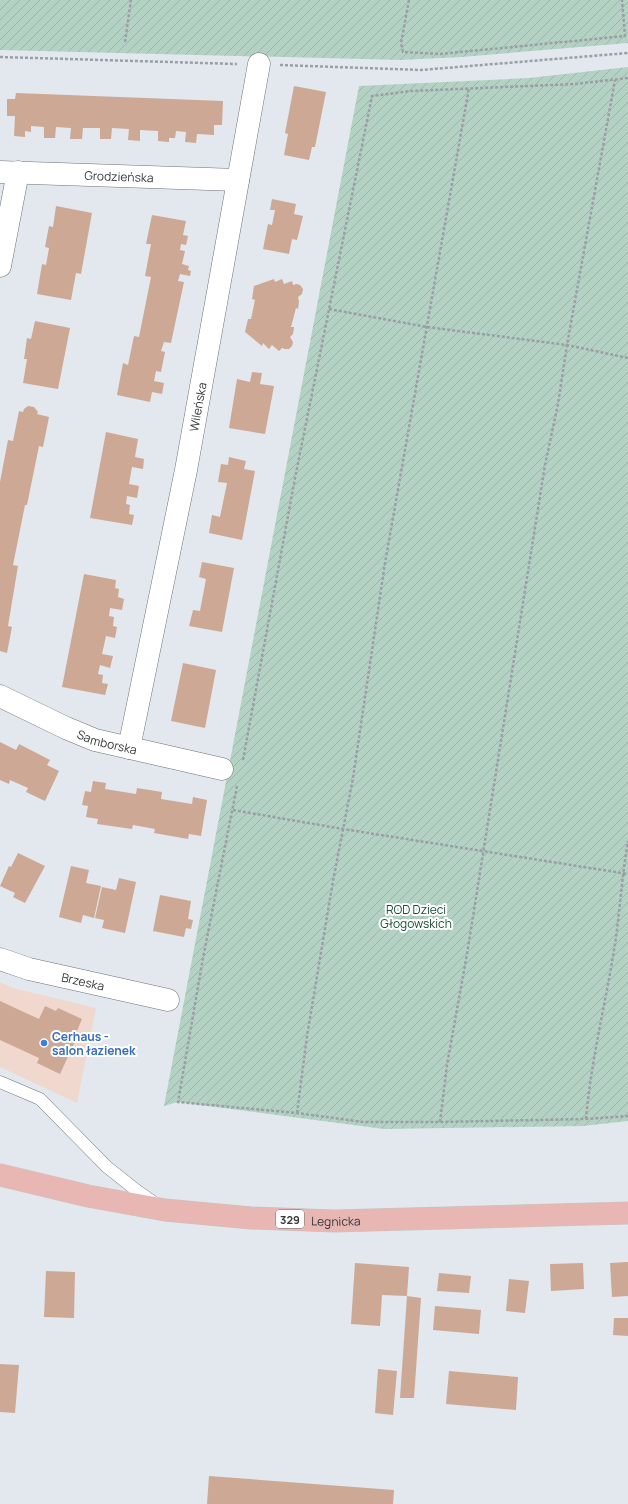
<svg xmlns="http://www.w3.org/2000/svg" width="628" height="1504" font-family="Manrope,sans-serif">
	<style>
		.commercial { fill: #f0d8ce }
		.garden { fill: url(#garden-furrows) }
		.building { fill: #cda894 }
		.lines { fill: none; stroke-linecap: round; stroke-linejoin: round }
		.lane-casing { stroke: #6d7277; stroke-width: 13 }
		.street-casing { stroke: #6d7277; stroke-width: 23 }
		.primary-casing { stroke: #c6c7c7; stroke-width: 23 }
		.path { stroke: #9b9fa4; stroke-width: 2.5; stroke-dasharray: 3 2; stroke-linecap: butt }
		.lane { stroke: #fff; stroke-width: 12 }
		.street { stroke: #fff; stroke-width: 22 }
		.primary { stroke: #e8b6b3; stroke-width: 22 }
		.shop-dot { fill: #3f7fe0; stroke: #fff; stroke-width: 1.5 }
		.labels { text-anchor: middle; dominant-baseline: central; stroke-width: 4; stroke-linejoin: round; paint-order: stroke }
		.shield { fill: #fff; stroke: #717274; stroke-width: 1 }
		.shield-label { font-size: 11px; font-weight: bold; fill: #343638 }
		.street-label { font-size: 12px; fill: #343638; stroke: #fff }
		.park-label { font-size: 12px; fill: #184c39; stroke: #fff }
		.shop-label { font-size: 12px; font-weight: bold; fill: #366cbe; stroke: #fff; text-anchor: start }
	</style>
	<defs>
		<pattern id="garden-furrows" width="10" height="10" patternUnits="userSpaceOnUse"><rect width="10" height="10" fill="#b4d2c4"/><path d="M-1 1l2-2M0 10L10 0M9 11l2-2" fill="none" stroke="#9bb5a9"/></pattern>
	</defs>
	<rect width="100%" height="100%" fill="#e2e8ee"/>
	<path class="commercial" d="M0,982l13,6 83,20 -19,95 -77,-36z"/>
	<path class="garden" d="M0,0h628v43l-166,14 -62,3 -400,-10z
		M628,67v1054l-45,5 -199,3 -206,-27 -14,4 195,-1020 170,-8z"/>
	<path class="building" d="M294,86l32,6 -11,55h-3l-3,13 -25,-5 4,-21 -3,-1z
		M16,93l207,8 -1,24h-8v10l-17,-1 -1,9 -11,-1 1,-10 -10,-1 -1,7h-6v4l-11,-1v-10l-18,-1v11l-12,-1 1,-11 -17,-1 -1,11h-11v-11h-17l-1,11h-12l1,-11 -15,-1 -1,11h-11v-11l-13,-1v6l-6,-1v6l-11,-1 1,-20h-8v-17h8z
		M272,199l24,5 -2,10 9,2 -6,24 -5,-1 -3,15 -26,-5 5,-25 4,1 3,-15h-5z
		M56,206l36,7 -11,61 -5,-1 -5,27 -34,-6 5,-30 4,1 3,-17 -4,-1 4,-21 4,1z
		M152,215l34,6 -3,14 5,1 -2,9 -5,-1 -1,6 5,1 -3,13 7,2 -1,4 3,1 -1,5 -10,-2 -2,7 6,1 -13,61 -7,-1 -3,9 4,1 -4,20 -5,-1 -2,10 10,2 -2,11 -10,-2 -2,10 -33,-7 6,-32 5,2 6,-29 5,1 12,-60 -6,-1 6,-32h-5z
		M274,279l1,3 7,-3 2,5 8,-3 1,4 4,-1 3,1 3,4 -1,5 -4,3 1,4 -1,8 -2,-1 -5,19h3l-1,7 -3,3 3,5 -1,4 -3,3h-4l-3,-1 -3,3 -7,-6 -3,4 -6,-6 -1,3 -17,-14 3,-13h3l4,-19 -3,-1 2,-13z
		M35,321l35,7 -12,61 -35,-6 4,-24h-3l3,-21 4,1z
		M252,372l10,1 -2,11 14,2 -9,48 -36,-6 8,-49 13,3z
		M28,406l6,1 4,5 -1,2 12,3 -6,30 -4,-1 -12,59h-2l-12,60 5,1 -10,60 4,1 -5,26 -7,-2v-169l8,-42 5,1 6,-30 4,1 1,-3z
		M106,432l32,7 -3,18 9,2 -1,10 -11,-2 -3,17 10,2 -2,12 -10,-2 -1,8 4,1 -1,9 5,1 -2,10 -42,-7z
		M229,457l17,4 -2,8 11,2 -13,69 -33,-7 3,-18 8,2 7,-34 -9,-1 3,-18 7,1z
		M202,562l32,6 -12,64 -33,-6 4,-16 7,1 6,-32 -7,-2z
		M84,574l32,6 -1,8 4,1 -1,8 6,2 -2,11 -12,-2 -1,8 5,1 -1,9 4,1 -2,11 -9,-2 -4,18 11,2 -3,12 -10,-3 -2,9 5,1 -1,8 6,1 -3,11 -43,-8z
		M183,663l33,7 -11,58 -34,-7z
		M0,742l16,8 3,-6 31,16 -3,5 12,6 -14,30 -19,-9 2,-4 -18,-8 -1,4 -9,-4z
		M93,781l13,2 -1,6 31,5 1,-6 25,4 -1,7 31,5 1,-7 14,3 -6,36 -12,-2 -1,5 -34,-6 1,-4 -22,-4 -1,4 -35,-5 1,-5 -12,-2 2,-11 -6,-1 3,-14 6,1z
		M18,853l27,13 -20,37 -12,-6 2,-4 -15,-7 9,-20 2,1z
		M71,866l18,4 -3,13 15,3 -7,32 -11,-3 -2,8 -22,-6z
		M119,878l17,4 -11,51 -23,-5 2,-8 -9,-2 7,-31 14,3z
		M160,895l31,6 -3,18 5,1 -2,9 -5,-1 -2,9 -31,-6z
		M0,1001l39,18 6,-13 11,5 2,-3 24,11 -7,17 2,1 -17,37 -23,-11 2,-5 -39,-18z
		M628,1262v34l-16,1 -2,-34z
		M355,1263l54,4 -2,29 -25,-1 -2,31 -29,-2z
		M583,1263l1,26 -33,2 -1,-27z
		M46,1271l29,1 -1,46 -30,-1z
		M439,1273l32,3 -2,17 -32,-2z
		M509,1279l20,2 -4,32 -19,-2z
		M407,1296l14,2 -7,100h-14z
		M435,1306l46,4 -2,24 -46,-4z
		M614,1318h14v18l-15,-1z
		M0,1364l19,1 -4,48 -15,-1z
		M378,1369l19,2 -4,44 -18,-2z
		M449,1371l69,6 -2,33 -70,-6z
		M209,1476l185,14 -1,14h-186z"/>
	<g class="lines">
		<g class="lane-casing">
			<path id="lane" d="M0,1082l40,17 67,68 29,23 20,14"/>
		</g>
		<g class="street-casing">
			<g id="street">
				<path id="s1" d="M0,172l238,8"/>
				<path d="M0,266l18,-94"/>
				<path id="s2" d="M0,696l66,32 29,12 127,29"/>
				<path id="s3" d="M129,748l57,-278 73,-406"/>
				<path id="s4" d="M0,959l29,10 139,31"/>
			</g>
		</g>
		<g class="primary-casing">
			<g id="primary">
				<path id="s5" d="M0,1175l88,21 77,14 86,8 83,3 294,-8"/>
			</g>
		</g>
		<path class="path" d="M409,0l-8,43 2,9 37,2 185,-18 -3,-36
			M125,42l6,-42
			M0,57l237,7
			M280,65l141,5 207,-17
			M329,309l98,18 140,18 61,13
			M243,760l52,-282 77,-382 39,-5 164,-7 53,-6
			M237,786l-34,172 -25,144 119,11 66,9h77l146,-3 42,-3
			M233,810l110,19 285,45
			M297,1113l10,-77 26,-155 20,-103 32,-215 84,-475
			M586,1119c5,-59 20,-117 29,-175 5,-34 7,-69 13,-103
			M440,1122l7,-57 20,-111 78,-489 13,-61 9,-59 48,-265"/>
		<use href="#lane" class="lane"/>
		<use href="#street" class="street"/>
		<use href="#primary" class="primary"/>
	</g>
	<circle class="shop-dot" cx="44" cy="1043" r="4"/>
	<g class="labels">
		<rect class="shield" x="276" y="1210" width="28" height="18" rx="3"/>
		<g class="shield-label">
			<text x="290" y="1219">329</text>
		</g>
		<g class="street-label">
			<text stroke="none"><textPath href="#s1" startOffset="119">Grodzieńska</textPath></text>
			<text stroke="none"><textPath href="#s3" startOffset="348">Wileńska</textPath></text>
			<text stroke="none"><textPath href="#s2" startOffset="117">Samborska</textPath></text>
			<text stroke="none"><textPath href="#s4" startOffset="86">Brzeska</textPath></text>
			<text stroke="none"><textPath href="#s5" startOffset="340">Legnicka</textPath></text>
		</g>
		<g class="park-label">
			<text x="416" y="909">ROD Dzieci<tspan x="416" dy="14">Głogowskich</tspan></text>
		</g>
		<g class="shop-label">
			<text x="52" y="1036">Cerhaus -<tspan x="52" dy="14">salon łazienek</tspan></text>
		</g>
	</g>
</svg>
